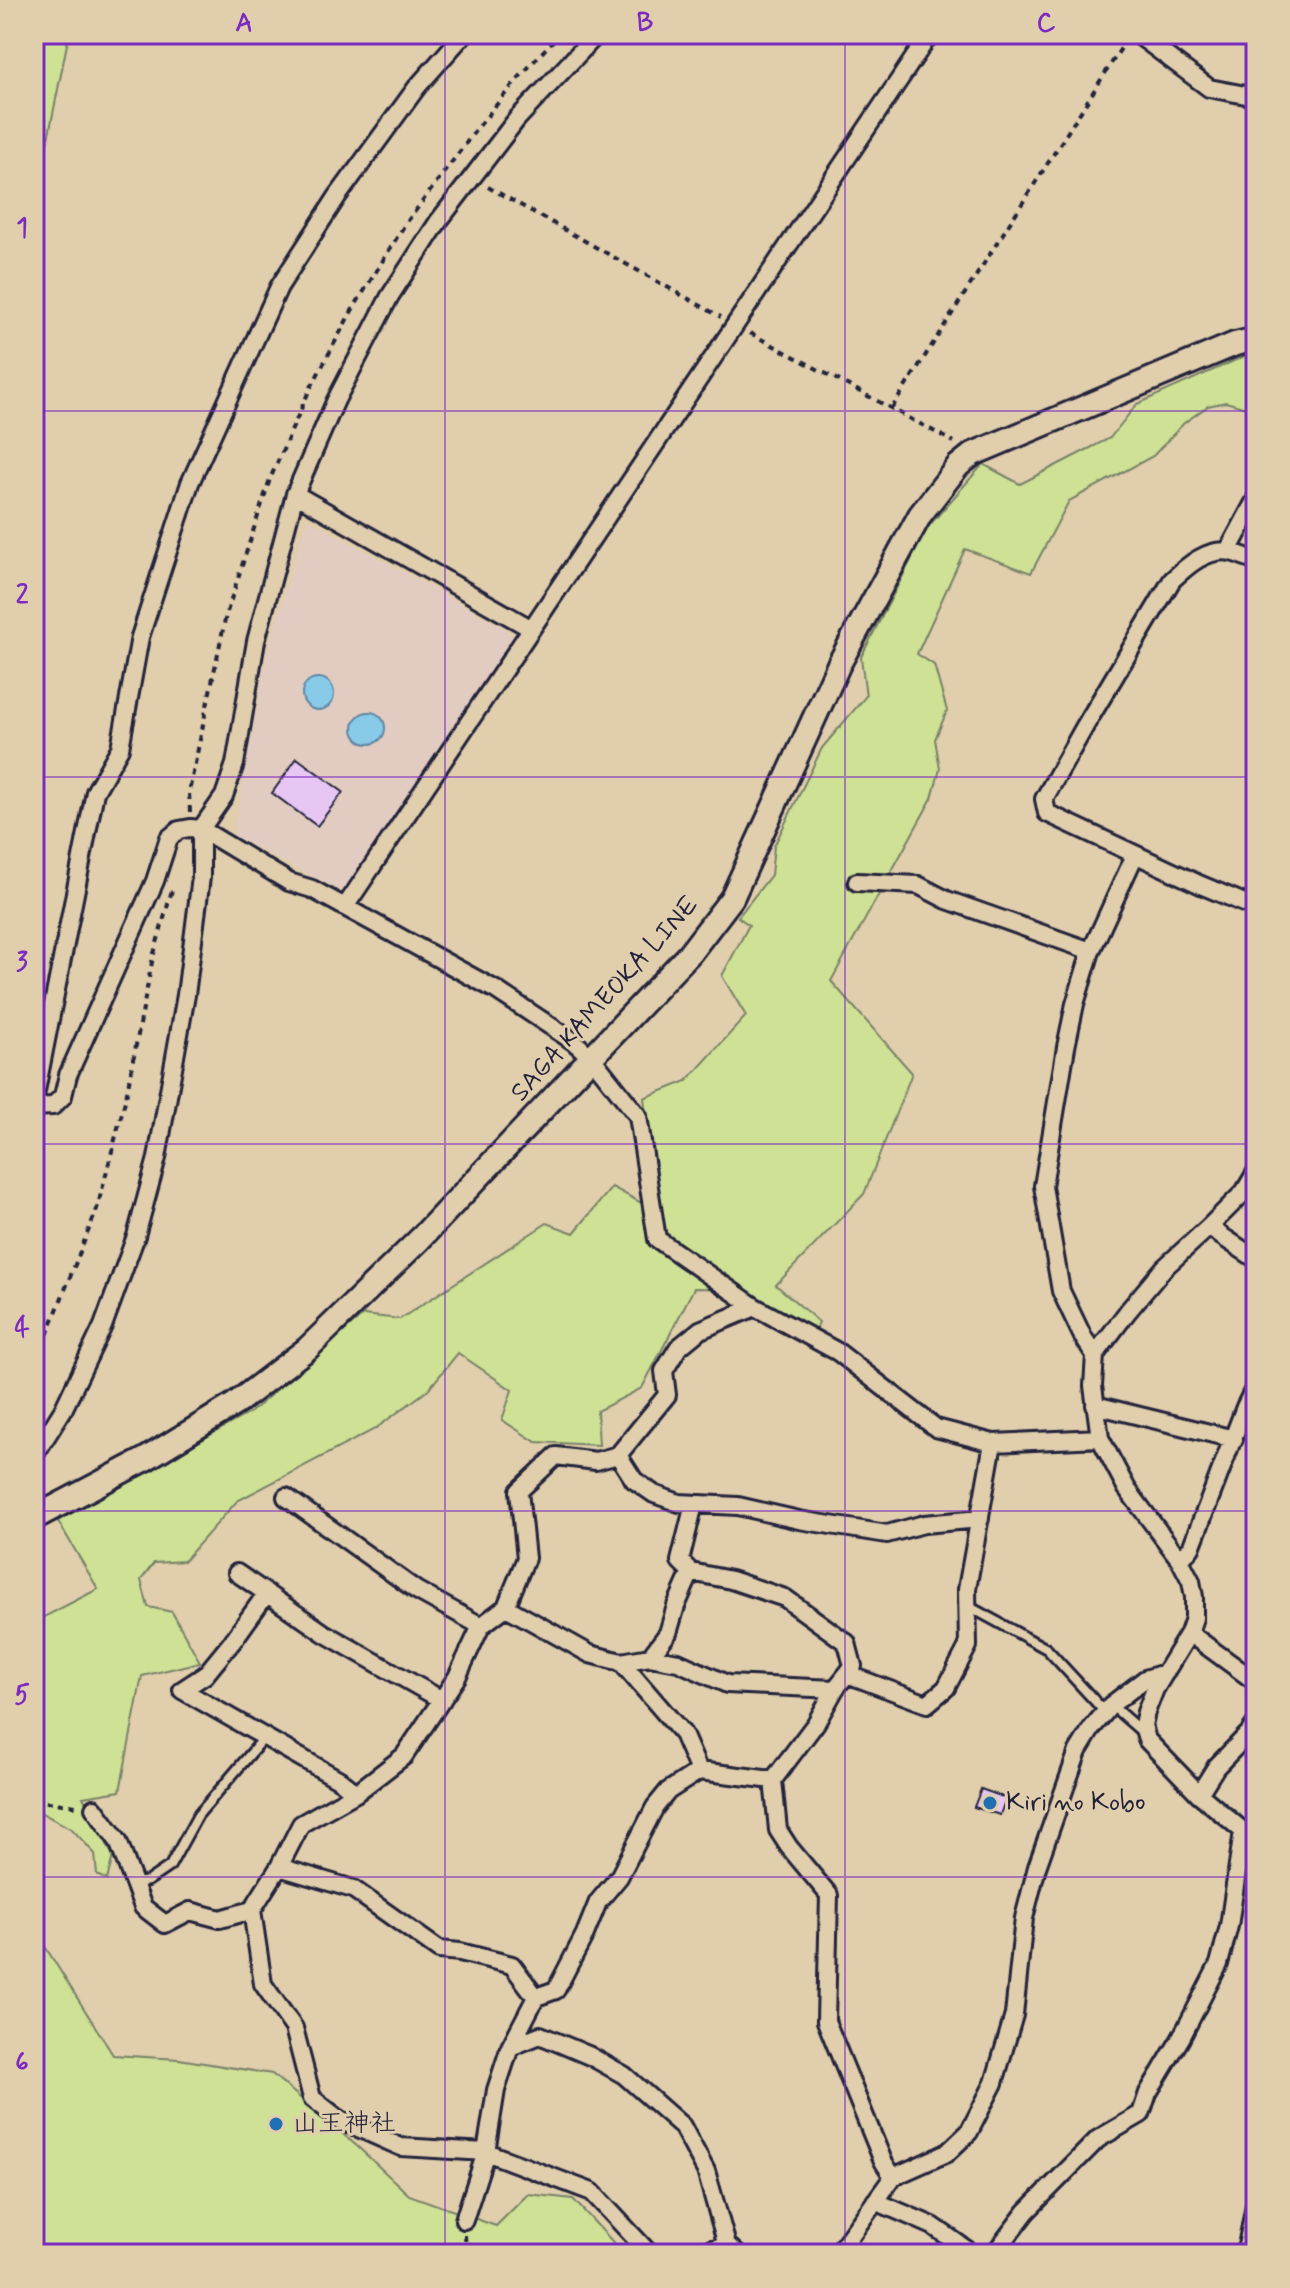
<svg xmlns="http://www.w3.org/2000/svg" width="1290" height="2288" font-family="Mynerve,'Klee One',sans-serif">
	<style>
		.built { fill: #e2ccc1 }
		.green { fill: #cee195; stroke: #788268; stroke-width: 2 }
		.water { fill: #88cbe9; stroke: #5f87a3; stroke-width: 2 }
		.building { fill: #e7c6f3; stroke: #22223b; stroke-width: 2 }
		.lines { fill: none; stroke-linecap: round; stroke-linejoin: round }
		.service-casing { stroke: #22223b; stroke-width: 14 }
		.minor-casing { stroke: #22223b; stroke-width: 22 }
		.secondary-casing { stroke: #22223b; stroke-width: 28 }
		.path { stroke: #22223b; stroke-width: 4; stroke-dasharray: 6 6; stroke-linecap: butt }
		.service { stroke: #e0ceac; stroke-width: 8 }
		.minor { stroke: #e0ceac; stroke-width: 16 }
		.secondary { stroke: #e0ceac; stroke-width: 22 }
		.grid { fill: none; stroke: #7b2cbf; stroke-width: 2; stroke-opacity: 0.55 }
		.poi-dot { fill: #1f6fb2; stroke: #e0ceac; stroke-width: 3 }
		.labels { text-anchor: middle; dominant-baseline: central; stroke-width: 6; stroke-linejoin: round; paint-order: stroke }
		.street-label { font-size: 26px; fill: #22223b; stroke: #e0ceac }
		.poi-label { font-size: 26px; fill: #22223b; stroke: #e0ceac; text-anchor: start }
		.neatline { fill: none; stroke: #7b2cbf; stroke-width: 3 }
		.grid-label { font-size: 26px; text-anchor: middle; font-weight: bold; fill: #7b2cbf }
	</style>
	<rect width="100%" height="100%" fill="#e0ceac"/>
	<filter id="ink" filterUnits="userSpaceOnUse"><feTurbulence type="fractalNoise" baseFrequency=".0125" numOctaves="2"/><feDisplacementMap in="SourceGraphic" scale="16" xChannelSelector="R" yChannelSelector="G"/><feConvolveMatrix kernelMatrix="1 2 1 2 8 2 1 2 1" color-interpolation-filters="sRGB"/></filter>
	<g filter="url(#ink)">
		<path class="built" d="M307,519l201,111 6,9 -169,254 -112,-57 35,-187z"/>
		<path class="green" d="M34,34h35l-27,135 -8,72z
			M1256,351v60l-30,-9 -18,4 -24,17 -31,33 -84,45 -38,72 -66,-24 -48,105 17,11 13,46 -12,28 5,30 -8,29 -101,183 81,92 -48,121 -88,91 43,37 -4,11 -71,-44 -50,-1 -52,100 -45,23 2,34 -63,-3 -34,-22 10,-30 -54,-37 -30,37 -53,39 -138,72 -53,60 -30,2 -13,17 7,27 24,5 28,50 -58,14 -22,115 -37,6 30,59 -6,24 -10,-5 -2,-21 -23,-25 -38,-20v-187l64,-33 -40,-68 193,-109 112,-97 37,4 147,-96 27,10 38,-46 46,25 -14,-114 43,-17 59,-65 -24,-40 27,-51 -11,-8 33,-42 3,-29 48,-98 44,-52 -5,-39 67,-130 55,-63 37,20 90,-46 27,-34z
			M34,1929l79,126 66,4 93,15 86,73 51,48 87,31 32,-32 45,5 51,55h-590z"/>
		<path class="water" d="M302 694a16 16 0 1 1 32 0a16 16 0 1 1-32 0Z
			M353 728a16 16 0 1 1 32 0a16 16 0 1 1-32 0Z"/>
		<path class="building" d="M297,758l46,34 -26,34 -45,-33z
			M981,1789l25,9 -6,17 -26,-8z"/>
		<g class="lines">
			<g class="service-casing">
				<path id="service" d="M968,1606l79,43 58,63
					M1111,1705l31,27
					M134,1884l14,-3 22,-15 28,-51 66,-77"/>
			</g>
			<g class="minor-casing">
				<path id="minor" d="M1137,34l72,54 47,9
					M295,494l235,134
					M1228,551l28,-52
					M1256,561c-8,-3 -17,-7 -25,-9 -23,-5 -44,14 -59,28l-87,146 -41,73 3,14 154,72 55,23
					M857,882l61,3 29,15 144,51
					M345,907l585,-873
					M34,1101l61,-309 25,-44 20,-111 50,-154 89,-196 58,-90 80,-110 47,-53
					M34,1107l19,-1 10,-10 5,-21 87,-194 14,-43 10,-8 11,-2 11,1 88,53 23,7 184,101 77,51 19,17 46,58 19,123 98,68
					M1256,1172l-12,20 -34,34 -46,42 -36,43 -33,44 -2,31 7,52 27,51 53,71 11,21 3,16v21l-5,15 -34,56 -9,23 -3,13 4,15 52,54 44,37 13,15
					M1210,1226l10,9 36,24
					M1095,1355l-12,-18 -22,-46 -18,-105 23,-139 9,-43 16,-53 44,-96
					M1095,1405l139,34
					M618,1455l16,25 20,14 25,9 59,3 61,14 88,14 37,-10 56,-5
					M34,1456l29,-46 40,-84 33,-90 21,-78 29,-163 15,-118v-48l23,-33 11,-32 21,-123 39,-147 41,-94 54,-104 48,-74 79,-103 80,-85
					M286,1497l130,93 65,36
					M694,1504l-14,57 11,11 40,8 54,18 62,45 6,23 -6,8
					M1180,1560l11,-12 54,-141 11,-22
					M237,1573l87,60 118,67
					M267,1593l-35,49 -27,33 -23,15 158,90 16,13
					M506,1607l84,47 31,8 29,-5 28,5 49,22 108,5
					M1189,1633l67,49
					M650,1657l18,-24 8,-27 15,-34
					M621,1662l62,72 16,37
					M1199,1794l17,-27 33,-34 7,-10
					M94,1808l24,33 25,66 22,17 25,-13 30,8 32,-9 27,-43 22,-43 55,-31 48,-37 53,-79 24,-51 25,-19 20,-49 -7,-67 37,-35 40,5 22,-6 49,-60 -3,-24 14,-23 22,-18 55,-23 83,45 98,76 57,15 107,-5
					M279,1867l74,22 86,61 21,2 52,13 24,32 -26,50
					M252,1910l11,74 31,44 18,70 28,22 61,27 85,5 106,40 58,62
					M536,1997l20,-7 29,-56 13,-32 21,-25 36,-70 13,-16 31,-20 74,9
					M893,2177l-10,-16 -57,-140 3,-126 -40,-48 -11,-17 -5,-50 43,-57 19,-34 12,-15 80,30 19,-16 22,-42 -1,-57 26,-146
					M875,2201l58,25 40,28
					M464,2220l22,-68 10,-62 14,-43 30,-12 50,21 34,19 58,51 24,45 21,74 10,9
					M692,2254l35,-9
					M837,2254l56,-77 54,-24 22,-21 25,-49 20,-68 10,-97 13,-51 41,-116 14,-23 19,-23 34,-26 20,-6
					M994,2254l32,-42 72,-73 43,-25 7,-21 33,-55 38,-74 10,-38 14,-95
					M1243,2254l4,-8 9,-46"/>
			</g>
			<g class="secondary-casing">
				<path id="secondary" d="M34,1518l110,-58 91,-56 72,-55 113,-110 270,-286 42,-55 107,-234 81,-149 38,-49 15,-12 262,-110 21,-5"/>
			</g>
			<path class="path" d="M488,187l233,130
				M750,333l204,109
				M892,408l231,-363
				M190,812l-1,-20 37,-177 44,-136 39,-88 41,-77 54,-88 71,-95 40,-49 44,-48
				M34,1368l63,-159 29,-112 27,-140 19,-67
				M34,1800l42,6
				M465,2235l1,19"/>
			<use href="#service" class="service"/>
			<use href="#minor" class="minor"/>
			<use href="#secondary" class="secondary"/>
		</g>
	</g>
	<path class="grid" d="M445,34v2220M845,34v2220M34,411h1222M34,777h1222M34,1144h1222M34,1511h1222M34,1877h1222"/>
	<g class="poi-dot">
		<circle cx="990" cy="1803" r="8"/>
		<circle cx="276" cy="2124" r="8"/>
	</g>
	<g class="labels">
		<g class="street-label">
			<text transform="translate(605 999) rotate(-48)">SAGA KAMEOKA LINE</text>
		</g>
		<g class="poi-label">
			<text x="1006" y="1803">Kiri no Kobo</text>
			<text x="292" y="2124">山王神社</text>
		</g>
	</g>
	<rect width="1290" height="2288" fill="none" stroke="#e0ceac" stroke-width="88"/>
	<rect x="44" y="44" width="1202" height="2200" class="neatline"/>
	<g class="grid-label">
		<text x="244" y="31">A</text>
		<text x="645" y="31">B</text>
		<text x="1046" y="31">C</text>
		<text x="22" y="236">1</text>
		<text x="22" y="603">2</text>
		<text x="22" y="970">3</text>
		<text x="22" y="1336">4</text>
		<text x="22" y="1703">5</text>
		<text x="22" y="2070">6</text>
	</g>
</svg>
